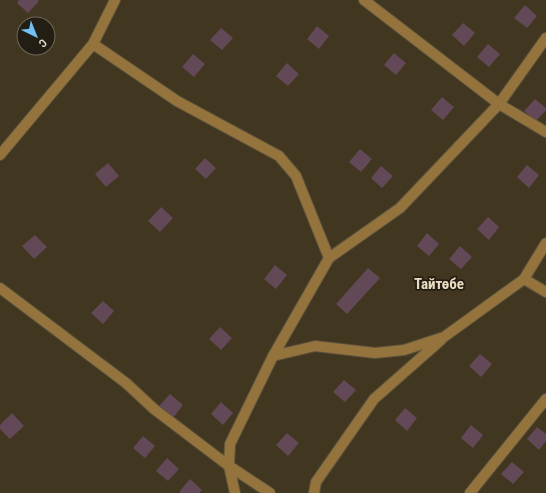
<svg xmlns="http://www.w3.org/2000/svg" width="546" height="493" font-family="'Roboto Condensed',sans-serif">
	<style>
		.building { fill: #634957 }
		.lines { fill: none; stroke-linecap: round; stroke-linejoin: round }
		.minor-casing { stroke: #5d533e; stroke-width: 12 }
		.minor { stroke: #95733c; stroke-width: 10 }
		.labels { text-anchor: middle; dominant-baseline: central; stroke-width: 3.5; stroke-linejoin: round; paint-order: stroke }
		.quarter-label { font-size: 15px; font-weight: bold; fill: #e9dcc0; stroke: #231e14 }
	</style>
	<rect width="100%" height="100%" fill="#41361f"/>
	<path class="building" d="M19,0h19l1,1 -11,12 -11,-10z
		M525,5l12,11 -10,12 -13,-10z
		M463,23l12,10 -11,13 -12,-11z
		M317,26l12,10 -10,13 -12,-10z
		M221,28l12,10 -11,12 -12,-10z
		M488,44l12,10 -11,13 -12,-10z
		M394,53l12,10 -10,12 -12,-10z
		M193,54l12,10 -11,13 -12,-10z
		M287,63l12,11 -11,12 -12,-10z
		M442,97l12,10 -11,13 -12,-10z
		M535,99l11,9v2l-10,11 -12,-10z
		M360,149l12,10 -11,13 -12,-10z
		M205,158l11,10 -10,11 -11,-10z
		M108,163l11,13 -13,11 -11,-13z
		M527,165l12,10 -10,13 -12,-11z
		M381,166l12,10 -11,12 -11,-10z
		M161,207l12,11 -13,14 -12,-11z
		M488,217l11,10 -10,13 -12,-11z
		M427,233l12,11 -10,12 -12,-10z
		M35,235l12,12 -13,12 -12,-13z
		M460,246l12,11 -11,12 -12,-10z
		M275,265l12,10 -11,14 -12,-10z
		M368,268l12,10 -33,36 -11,-10z
		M103,301l11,10 -11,13 -12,-11z
		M220,327l12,11 -11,12 -12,-11z
		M480,354l12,10 -11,13 -12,-11z
		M344,380l12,10 -11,12 -12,-10z
		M170,394l13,11 -10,13 -14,-12z
		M221,402l12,11 -10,12 -12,-11z
		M405,408l12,10 -10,13 -12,-11z
		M12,413l12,13 -14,13 -10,-10v-4z
		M471,425l12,10 -10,13 -12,-10z
		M537,427l9,7v7l-7,9 -12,-11z
		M287,433l12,10 -11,13 -12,-11z
		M143,436l12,10 -10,12 -12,-10z
		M167,458l12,11 -11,12 -12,-10z
		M512,462l12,10 -11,12 -12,-10z
		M190,479l12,11 -3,3h-18l-2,-1z"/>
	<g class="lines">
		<g class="minor-casing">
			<path id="minor" d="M115,0l-22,44 84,57 102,55 17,20 33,82
				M364,0l135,104 47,-66
				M0,155l93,-111
				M524,279l22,-36
				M0,288l126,95 28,26 75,57 41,27
				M273,356l56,-98 71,-50 99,-104 47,28
				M235,493l-6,-27 1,-22 43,-88 42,-10 60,7 29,-3 40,-13 80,-58 22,13
				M314,493l2,-11 58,-83 67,-59
				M470,493l76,-94"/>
		</g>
		<use href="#minor" class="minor"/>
	</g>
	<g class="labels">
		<g class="quarter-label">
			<text x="439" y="284">Тайтөбе</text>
		</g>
	</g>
	<g transform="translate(36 36) rotate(137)"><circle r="19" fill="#231e14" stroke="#6e685d"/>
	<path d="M0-3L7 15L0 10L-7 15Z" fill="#71c1f5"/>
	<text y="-6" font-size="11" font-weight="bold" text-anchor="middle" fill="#ded8ca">С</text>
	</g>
</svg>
